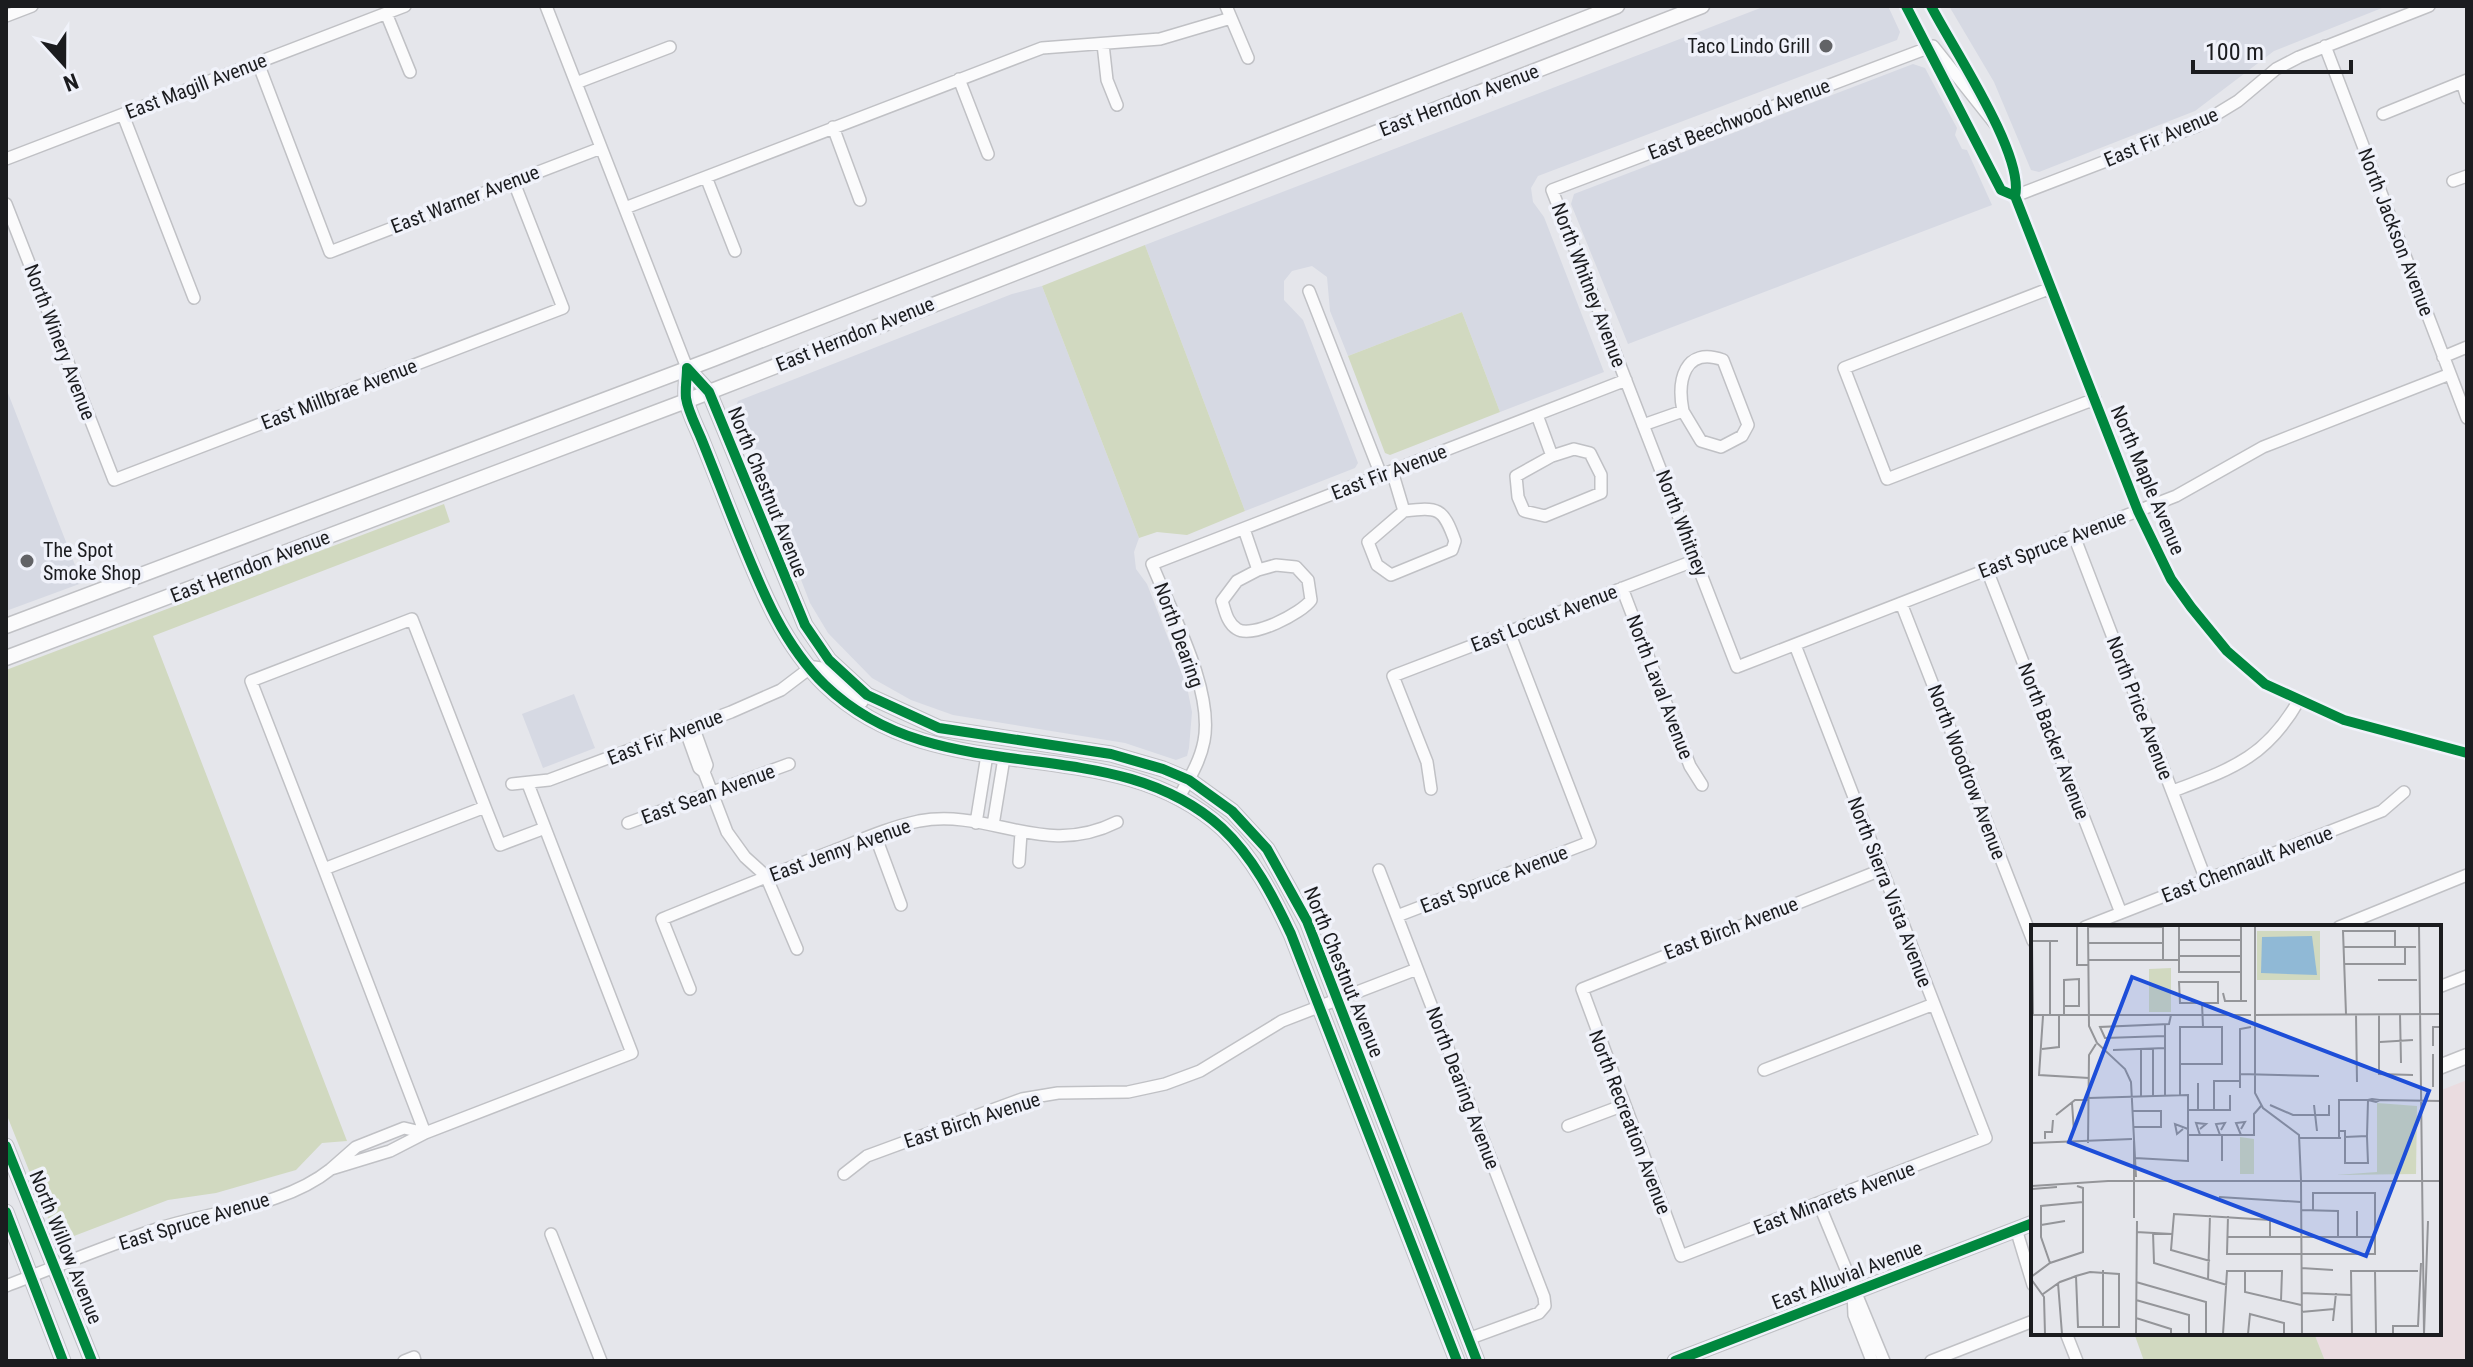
<svg xmlns="http://www.w3.org/2000/svg" width="2473" height="1367" font-family="'Roboto Condensed',sans-serif">
	<style>
		.built { fill: #d6d9e3 }
		.education { fill: #eadce0 }
		.green { fill: #d1d9c0 }
		.lines { fill: none; stroke-linecap: round; stroke-linejoin: round }
		.minor-casing { stroke: #c0c1c5; stroke-width: 14 }
		.major-casing { stroke: #c0c1c5; stroke-width: 17 }
		.minor { stroke: #fbfbfc; stroke-width: 11 }
		.major { stroke: #fbfbfc; stroke-width: 14 }
		.cycleway-casing { stroke: #f0f2fa; stroke-width: 15 }
		.cycleway { stroke: #00873e; stroke-width: 10 }
		.poi-dot { fill: #626366; stroke: #f0f2fa; stroke-width: 3 }
		.labels { text-anchor: middle; dominant-baseline: central; stroke-width: 7; stroke-linejoin: round; paint-order: stroke }
		.poi-label { font-size: 20px; fill: #1b1c1f; stroke: #f0f2fa; text-anchor: end }
		.street-label { font-size: 20px; fill: #1b1c1f; stroke: #f0f2fa }
		.inset-road { fill: none; stroke: #949599; stroke-width: 2 }
		.view { fill: #1d4ed8; fill-opacity: 0.15; stroke: #1d4ed8; stroke-width: 4 }
		.inset-edge { fill: none; stroke: #1b1c1f; stroke-width: 4 }
	</style>
	<rect width="100%" height="100%" fill="#e5e6eb"/>
	<path class="built" d="M1888,6l12,26 -3,8 -359,136 -7,12 2,14 11,15 60,155 -104,40 -38,-100 -114,44 -18,-45 -3,-34 -15,-11 -20,5 -8,10v19l19,20 55,143 -3,5 -110,43 -100,-266 618,-238z
		M1949,6h438l-113,45 -79,60 -156,61 -8,-2 -37,-88z
		M1913,64l12,4 32,60 -2,7 7,14 5,1 25,55 -364,139 -57,-140 3,-10z
		M1042,286l97,252 -5,14 2,17 11,15 40,103 5,25 -3,36 -2,8 -11,4 -51,-17 -172,-28 -42,-15 -39,-22 -44,-45 -18,-30 -75,-194 3,-8 274,-107z
		M6,388l76,195 -76,28z
		M574,694l21,54 -52,20 -21,-54z"/>
	<path class="education" d="M2467,1080v281h-142l-11,-28h125v-242z"/>
	<path class="green" d="M1145,245l100,266 -58,24 -30,-3 -18,6 -97,-252z
		M1462,312l38,100 -110,43 -5,-2 -37,-97z
		M444,504l6,18 -297,114 194,505 -25,2 -26,27 -80,23 -48,7 -94,36 -24,-13 -44,-110v-443z
		M2134,1333h180l11,28h-181z"/>
	<g class="lines">
		<g class="minor-casing">
			<path id="minor" d="M546,6l141,362
				M1226,6l22,52
				M1906,6l95,184 14,6
				M1931,6c21,41 94,149 84,190l123,315 33,68 20,28 36,44 38,33 79,36 123,33
				M386,13l24,59
				M6,16l26,-10
				M1103,44l4,36 10,25
				M2325,46l142,372
				M258,63l72,189 271,-104
				M959,79l29,75
				M2462,82l5,16
				M576,83l94,-36
				M2383,114l84,-34
				M123,115l71,183
				M1995,124l-62,-78 -381,144 185,477 439,-171 87,-49 187,-73
				M833,127l27,73
				M6,159l399,-153
				M706,177l29,74
				M2453,181l14,-5
				M2015,196l182,-70 41,-25 38,-32 23,-12 130,-51
				M6,204l108,276 449,-172 -50,-128
				M625,208l417,-160 118,-9 71,-21
				M2051,288l-207,80 43,111 208,-80
				M1309,291l72,184
				M2443,357l24,-10
				M1537,415l15,41 22,-7 16,4 11,22v18l-56,23 -21,-5 -6,-14 -2,-21 36,-20
				M1643,425l40,-14 18,30 20,6 21,-11 6,-11 -25,-65c-39,-14 -46,21 -40,51
				M1392,471l12,40c34,-4 39,-4 51,30l-3,9 -61,25 -14,-10 -9,-23 36,-31
				M1244,529l14,41 18,-5 20,2 12,13 3,20c-9,13 -59,39 -74,29 -10,-6 -12,-19 -15,-28l15,-20 21,-11
				M2074,536l132,344
				M1987,570l134,343
				M1622,588l68,178 12,19
				M1901,603l132,338
				M1795,645l191,493 -305,118 -99,-267 299,-119
				M685,729l14,39 5,4 3,-7 -14,-39
				M704,772l23,60 18,25 21,19 31,73
				M512,784l37,-4 182,-68 50,-22 29,-22
				M528,784l104,269 -207,80 -101,-264 161,-62 15,38 45,-17
				M1431,789l-4,-27 -34,-86 303,-116
				M2173,791c58,-22 93,-33 126,-91
				M1179,797c10,-18 21,-35 25,-56 10,-51 -33,-129 -52,-177l474,-184
				M628,823l161,-59
				M976,823l11,-68
				M993,825l11,-67
				M875,835l26,70
				M1019,862l2,-29
				M324,869l-73,-188 161,-62 73,188
				M1379,870l165,427 1,9 -6,7 -71,26
				M1397,916l193,-74 -81,-210
				M2085,927l297,-116 22,-19
				M2339,927l128,-52
				M2439,987l28,-11
				M690,989l-28,-70c57,-23 113,-46 171,-68 28,-11 57,-24 86,-30 72,-13 124,38 198,1
				M1764,1070l170,-66
				M1568,1126l56,-21
				M404,1128l21,5 -35,18 -59,18 25,-22z
				M844,1174l23,-18 155,-57 36,-6 70,-1 37,-8 35,-13 82,-50 135,-52
				M1819,1204l65,157
				M2016,1229l17,56
				M551,1234l50,127
				M6,1286c52,-20 104,-42 157,-59 55,-17 122,-21 168,-58
				M1853,1292l1,23 18,46
				M2066,1333l11,28
				M404,1361l10,-4 1,4
				M1931,1361l102,-40"/>
		</g>
		<g class="major-casing">
			<path id="major" d="M687,368l22,24 96,233 24,35 38,35 72,33 172,26 52,15 26,11 43,31 35,38 40,72 170,440
				M687,368c0,10 -2,20 -1,30 2,13 10,28 15,40 13,32 25,64 38,96 22,54 43,109 86,151 115,111 284,41 397,143 31,29 51,68 69,106l166,427
				M6,626l707,-267 904,-353
				M6,658l680,-257 1016,-395
				M810,668l15,2 36,31
				M2439,1067l28,-11
				M6,1146l86,215
				M6,1212l57,149
				M1675,1361l358,-138"/>
		</g>
		<use href="#minor" class="minor"/>
		<use href="#major" class="major"/>
		<g class="cycleway-casing">
			<path id="cycleway" d="M1906,6l95,184 14,6
				M1931,6c21,41 94,149 84,190l123,315 33,68 20,28 36,44 38,33 79,36 123,33
				M687,368l22,24 96,233 24,35 38,35 72,33 172,26 52,15 26,11 43,31 35,38 40,72 170,440
				M687,368c0,10 -2,20 -1,30 2,13 10,28 15,40 13,32 25,64 38,96 22,54 43,109 86,151 115,111 284,41 397,143 31,29 51,68 69,106l166,427
				M6,1146l86,215
				M6,1212l57,149
				M1675,1361l358,-138"/>
		</g>
		<use href="#cycleway" class="cycleway"/>
	</g>
	<g class="poi-dot">
		<circle cx="1826" cy="46" r="8"/>
		<circle cx="27" cy="561" r="8"/>
	</g>
	<g class="labels">
		<g class="poi-label">
			<text x="1810" y="46">Taco Lindo Grill</text>
			<text x="43" y="550" text-anchor="start">The Spot<tspan x="43" dy="23">Smoke Shop</tspan></text>
		</g>
		<g class="street-label">
			<text transform="translate(196 86) rotate(-21)">East Magill Avenue</text>
			<text transform="translate(1459 100) rotate(-21)">East Herndon Avenue</text>
			<text transform="translate(1739 119) rotate(-21)">East Beechwood Avenue</text>
			<text transform="translate(2161 137) rotate(-23)">East Fir Avenue</text>
			<text transform="translate(465 199) rotate(-21)">East Warner Avenue</text>
			<text transform="translate(2396 232) rotate(69)">North Jackson Avenue</text>
			<text transform="translate(1589 285) rotate(69)">North Whitney Avenue</text>
			<text transform="translate(855 334) rotate(-22)">East Herndon Avenue</text>
			<text transform="translate(60 342) rotate(69)">North Winery Avenue</text>
			<text transform="translate(339 394) rotate(-21)">East Millbrae Avenue</text>
			<text transform="translate(1389 472) rotate(-21)">East Fir Avenue</text>
			<text transform="translate(2148 480) rotate(67)">North Maple Avenue</text>
			<text transform="translate(768 492) rotate(68)">North Chestnut Avenue</text>
			<text transform="translate(1682 523) rotate(69)">North Whitney</text>
			<text transform="translate(2052 544) rotate(-21)">East Spruce Avenue</text>
			<text transform="translate(250 566) rotate(-21)">East Herndon Avenue</text>
			<text transform="translate(1544 618) rotate(-21)">East Locust Avenue</text>
			<text transform="translate(1179 635) rotate(70)">North Dearing</text>
			<text transform="translate(1660 687) rotate(69)">North Laval Avenue</text>
			<text transform="translate(2140 708) rotate(69)">North Price Avenue</text>
			<text transform="translate(665 737) rotate(-21)">East Fir Avenue</text>
			<text transform="translate(2054 741) rotate(69)">North Backer Avenue</text>
			<text transform="translate(1967 772) rotate(69)">North Woodrow Avenue</text>
			<text transform="translate(708 794) rotate(-20)">East Sean Avenue</text>
			<text transform="translate(840 850) rotate(-20)">East Jenny Avenue</text>
			<text transform="translate(2247 864) rotate(-21)">East Chennault Avenue</text>
			<text transform="translate(1494 879) rotate(-21)">East Spruce Avenue</text>
			<text transform="translate(1890 892) rotate(69)">North Sierra Vista Avenue</text>
			<text transform="translate(1731 928) rotate(-21)">East Birch Avenue</text>
			<text transform="translate(1344 972) rotate(68)">North Chestnut Avenue</text>
			<text transform="translate(1463 1088) rotate(69)">North Dearing Avenue</text>
			<text transform="translate(972 1120) rotate(-18)">East Birch Avenue</text>
			<text transform="translate(1630 1122) rotate(69)">North Recreation Avenue</text>
			<text transform="translate(1834 1198) rotate(-21)">East Minarets Avenue</text>
			<text transform="translate(194 1221) rotate(-17)">East Spruce Avenue</text>
			<text transform="translate(66 1247) rotate(68)">North Willow Avenue</text>
			<text transform="translate(1847 1275) rotate(-21)">East Alluvial Avenue</text>
		</g>
	</g>
	<g transform="translate(2031 925)">
		<rect width="410" height="410" fill="#e5e6eb"/>
		<path d="M226,6h63v49h-63zM140,43v44h-22v-43zM346,178l40,3 -1,68 -80,1 41,-3zM209,212l14,2v35h-14z" fill="#d1d9c0"/>
		<path d="M281,11l5,39 -56,-2 1,-36z" fill="#90b9d6"/>
		<path class="inset-road" d="M46,1v39h11M57,1l1,100 8,17 28,26 6,13 5,95M148,1v46h61M210,1v75M224,1v167l8,15 36,27 2,45M388,1l5,408M57,2h75M148,15h61M1,16l1,74M2,16h25M19,16v74M57,18h75M313,22h72M148,31h61M57,35h90M132,35v-34M313,39h61v-17M347,55h39M148,57h39v21h-38zM192,68l2,8h22M171,78l1,24M315,89l-3,-83h52v16M325,89l1,68M348,89v60l34,1M369,89l1,49M0,90h220M33,90v-35l15,-1v27h-14M223,90l187,-1M12,91l-4,59 50,3M134,99v72M134,111l-60,2 -5,-11 69,-3 2,-9M349,117l33,-2M402,121v-19h8M122,123v48M11,124l17,-2v-32M82,125l52,-2M402,129v33M149,139h42v-37h-42v69M209,149l79,2M167,158v27M209,163v-59l11,-2M110,171v-48M58,173l99,-3v66l-53,-3M337,175l4,-1 8,1 -4,2zM349,175l61,1M41,178l2,29M239,180l23,10h36v-10M283,180l3,26M157,185h42v-15M183,185v-29h26M102,186h28v16h-28M25,190l19,-15h13M152,204l-6,5 -2,-10 13,5M308,206h6v6l22,-1 1,-36h-29v37M157,210h66v-21l7,-8M169,210l-4,-12 10,1 -6,5M189,210l-4,-11 9,-1 -4,7M191,210v26M210,210l-5,-12 9,-1 -4,7M314,212v26h23l-1,-26M269,213h41M14,214v-7h7l1,-12M103,216v77M0,218l101,-4M57,218l1,-88 7,-11M270,255l1,154M0,261l77,-5h333M0,264l26,-2M188,272l82,5M270,285l37,1v26M326,286v26M197,291l-1,38h148v-61h-62v18M10,300l24,-4M105,307l36,2M122,307l1,31 73,22M196,312h148M179,336l-39,-11 3,-36 96,6v17M19,338l-9,-26v-31l42,-4M270,343l32,2M72,345v57M344,346l1,63M214,347v20l56,13M0,352l19,-14 33,-11v-64l-6,-2M0,354l13,18 1,37M177,355l2,-65M105,357l70,20v32M27,358l4,51M270,368l50,2M12,369l17,-12 11,-4 5,-2 14,-4 29,2v53h-41l-2,-51M105,375l53,15v19M270,387l33,-3M105,393l35,11v5M302,396l3,-28M387,401l3,-63M105,409l1,-113M192,409l4,-63h55l-1,30M217,409l2,-20 34,9v11M321,409l-1,-63h67M362,409v-8h26M393,409l4,-113"/>
		<path class="view" d="M101,52l297,114 -63,165 -297,-114z"/>
		<rect width="410" height="410" class="inset-edge"/>
	</g>
	<rect width="2473" height="1367" fill="none" stroke="#1b1c1f" stroke-width="16"/>
	<g transform="translate(64 64) rotate(159)" stroke="#f0f2fa" stroke-width="6" paint-order="stroke">
	<path d="M0-6L14 30L0 20L-14 30Z" fill="#1b1c1f"/>
	<text y="-12" font-size="22" font-weight="bold" text-anchor="middle" fill="#1b1c1f">N</text>
	</g>
	<path d="M2193 60v12h158v-12" fill="none" stroke="#1b1c1f" stroke-width="4"/>
	<text x="2205" y="60" font-size="24" fill="#1b1c1f" stroke="#f0f2fa" stroke-width="6" paint-order="stroke">100 m</text>
</svg>
